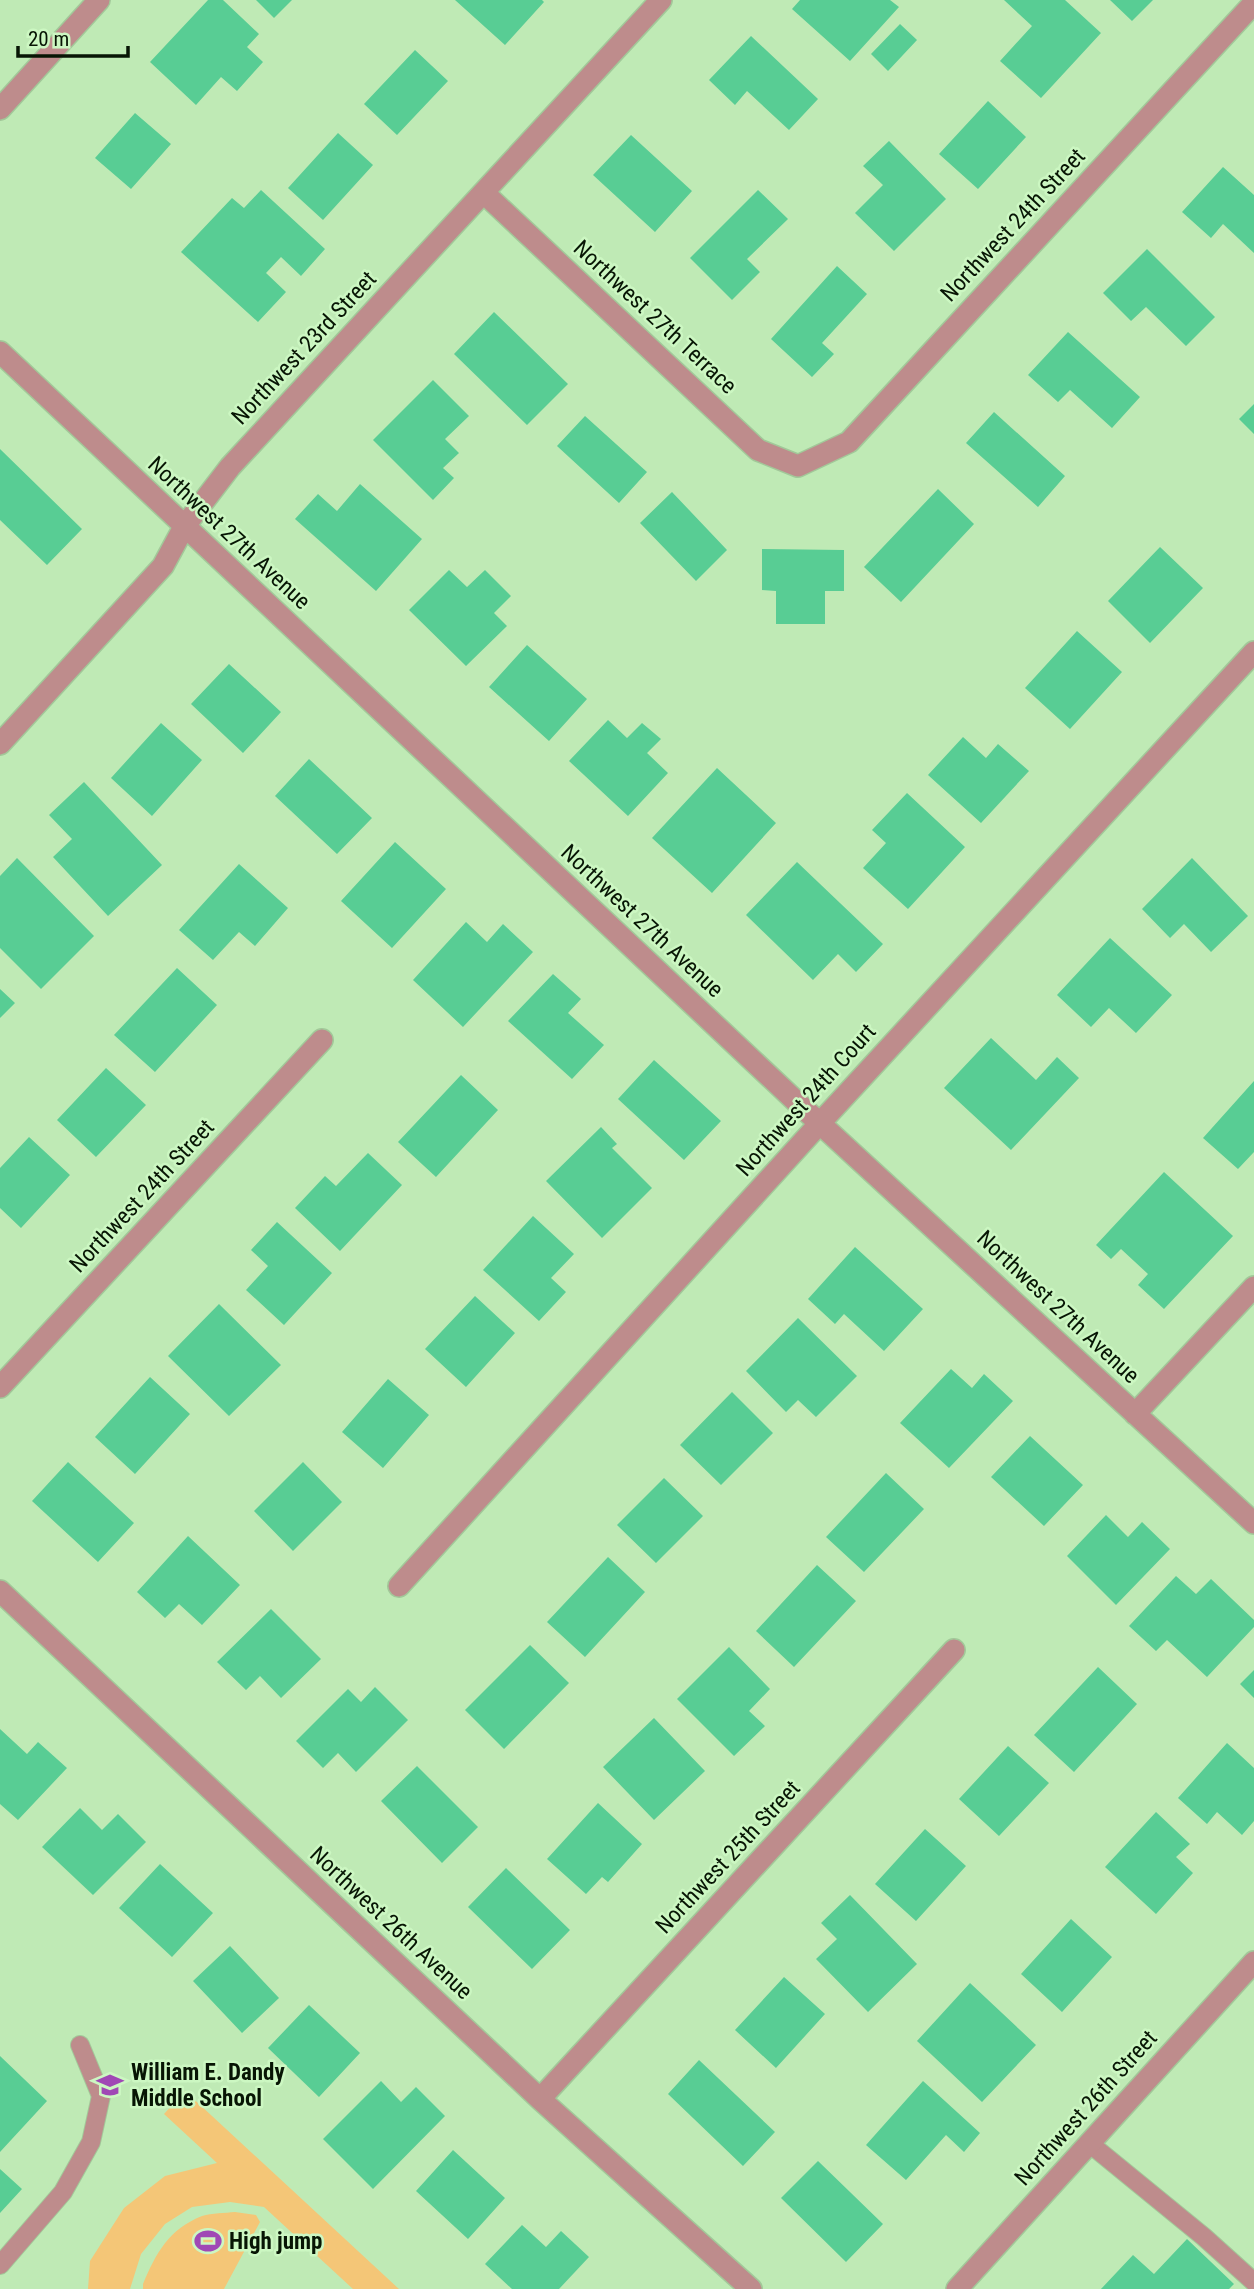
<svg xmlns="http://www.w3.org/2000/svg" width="1254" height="2289" font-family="'Roboto Condensed',sans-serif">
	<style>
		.green { fill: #f4c677 }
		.building { fill: #58cd94 }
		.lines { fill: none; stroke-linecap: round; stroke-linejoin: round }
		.service-casing { stroke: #a2c899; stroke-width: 20 }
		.minor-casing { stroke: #a2c899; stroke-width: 24 }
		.tertiary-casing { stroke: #a2c899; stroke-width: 24 }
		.service { stroke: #be8c8c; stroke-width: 18 }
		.minor { stroke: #be8c8c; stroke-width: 21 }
		.tertiary { stroke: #be8c8c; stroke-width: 21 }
		.labels { text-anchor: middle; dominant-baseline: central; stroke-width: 5; stroke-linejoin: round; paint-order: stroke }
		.street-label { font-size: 23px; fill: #071504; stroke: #ccf7c2 }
		.poi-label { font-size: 23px; font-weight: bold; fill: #071504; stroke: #ccf7c2; text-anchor: start }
	</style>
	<rect width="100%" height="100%" fill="#bfeab5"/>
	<path class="green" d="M185,2091l214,198h-46l-89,-82 -34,-5 -38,5 -27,17 -24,30 -11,35h-42l2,-28 34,-53 41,-32 52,-13 -53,-49z
		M235,2212l21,3 4,7 -36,67h-81v-5c13,-31 26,-55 59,-68 10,-3 23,-3 33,-4z"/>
	<path class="building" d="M208,0h15l36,34 -12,13 16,15 -26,29 -16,-14 -25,28 -46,-43z
		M256,0h36l-18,18z
		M455,0h87l2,2 -39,43z
		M800,0h90l9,7 -49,54 -58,-52z
		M1004,0h61l36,33 -60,65 -41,-37 32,-35z
		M1110,0h43l-21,21z
		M900,24l17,16 -29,31 -17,-17z
		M751,36l67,63 -29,31 -42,-39 -12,14 -26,-25z
		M415,50l33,31 -51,54 -33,-31z
		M988,101l38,36 -48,52 -39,-35z
		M135,113l36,31 -40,45 -36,-31z
		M338,133l35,32 -50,55 -35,-32z
		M631,135l61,56 -37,41 -62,-57z
		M889,141l57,58 -52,52 -39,-38 28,-28 -20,-19z
		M1223,167l31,28v58l-31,-29 -12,14 -29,-26z
		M261,190l64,59 -24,27 -20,-19 -15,16 20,19 -28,30 -77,-70 51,-54 12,10z
		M758,190l30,29 -41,40 13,13 -28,28 -42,-42z
		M1147,249l68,68 -29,29 -40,-39 -15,14 -28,-28z
		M837,266l30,28 -45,49 12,11 -22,23 -41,-38z
		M494,312l74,72 -41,41 -73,-71z
		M1068,332l72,65 -28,31 -42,-38 -12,12 -30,-27z
		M433,380l36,36 -24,23 14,14 -16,15 11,10 -21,22 -60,-60z
		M1254,404v30l-15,-15z
		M994,412l71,64 -27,31 -72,-64z
		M585,416l62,56 -28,31 -62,-57z
		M0,449l82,80 -35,36 -47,-45z
		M360,484l62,55 -46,52 -81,-72 23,-25 19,17z
		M938,489l36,35 -73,78 -37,-35z
		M672,492l55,58 -31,31 -56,-58z
		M1160,547l43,41 -53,55 -42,-42z
		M762,549l82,1v41h-19v33h-49v-33l-14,-1z
		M449,570l18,17 18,-17 26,26 -17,17 13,13 -41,40 -57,-56z
		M1077,631l45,41 -52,57 -45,-41z
		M527,645l60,54 -38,42 -60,-54z
		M229,664l52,48 -38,41 -52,-49z
		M608,720l19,18 15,-15 19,16 -14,14 21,20 -40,43 -59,-55z
		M161,723l41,37 -50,56 -41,-38z
		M963,737l23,21 12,-14 31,27 -48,52 -53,-48z
		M309,759l63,59 -35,36 -62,-58z
		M717,768l59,55 -64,70 -60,-55z
		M84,782l78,83 -54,51 -55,-59 19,-18 -23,-24z
		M907,793l58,54 -57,62 -45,-41 23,-25 -14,-13z
		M395,842l51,47 -54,59 -51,-47z
		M17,858l77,78 -53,53 -41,-41v-72z
		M1192,858l56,58 -37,36 -27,-28 -14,14 -28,-29z
		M797,862l86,82 -27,28 -18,-18 -25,26 -67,-65z
		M239,864l49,44 -33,38 -16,-14 -26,28 -34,-30z
		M466,922l21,20 16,-18 30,28 -70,75 -50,-47z
		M1110,938l62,57 -36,38 -27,-25 -18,19 -34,-32z
		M177,968l40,37 -62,67 -41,-37z
		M553,974l28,25 -13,14 36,32 -32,34 -64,-58z
		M0,989l15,14 -15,15z
		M991,1038l45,42 21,-23 22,21 -68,72 -67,-62z
		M654,1060l67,61 -37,39 -66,-61z
		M106,1068l40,37 -50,52 -39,-37z
		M461,1075l37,35 -62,67 -38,-35z
		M1254,1081v71l-16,17 -35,-31z
		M601,1127l16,17 -5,4 40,40 -50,50 -56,-57z
		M29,1137l41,38 -49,53 -21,-20v-40z
		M368,1153l34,32 -62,66 -45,-43 30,-32 11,10z
		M1164,1172l69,64 -69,73 -26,-24 10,-11 -27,-25 -10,10 -15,-14z
		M533,1216l41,38 -23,24 15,14 -27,29 -56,-51z
		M277,1222l55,51 -48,52 -38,-35 22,-24 -17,-16z
		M855,1247l68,62 -39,42 -40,-37 -9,10 -27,-25z
		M475,1296l40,37 -49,54 -41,-38z
		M219,1304l62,61 -52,51 -61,-60z
		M798,1318l59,58 -41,41 -18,-17 -12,12 -40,-41z
		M951,1369l21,19 12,-14 29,27 -64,67 -49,-45z
		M150,1377l40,37 -55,60 -40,-37z
		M388,1379l41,36 -46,53 -41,-36z
		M732,1392l41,41 -52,52 -41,-40z
		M1030,1436l53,49 -39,41 -53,-49z
		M68,1462l66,61 -36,39 -66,-61z
		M303,1462l39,40 -49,49 -39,-40z
		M886,1473l38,36 -60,63 -38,-35z
		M664,1478l39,38 -47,47 -39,-38z
		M1106,1515l22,22 14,-15 28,27 -54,56 -49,-49z
		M188,1536l52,49 -38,40 -23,-21 -14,14 -28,-26z
		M608,1557l37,35 -60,65 -38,-35z
		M817,1565l39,36 -62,66 -38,-36z
		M1176,1576l20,18 15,-15 43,41v7l-47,50 -40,-37 -11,11 -27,-25z
		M271,1609l50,50 -40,39 -21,-22 -14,14 -29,-28z
		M530,1645l39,38 -65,66 -39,-39z
		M729,1647l41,42 -21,22 16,15 -31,30 -57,-57z
		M1098,1667l39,37 -63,68 -40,-37z
		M1254,1670v28l-14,-14z
		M375,1687l33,33 -52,52 -18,-19 -15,15 -27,-27 52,-52 13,13z
		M654,1718l51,53 -51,49 -51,-53z
		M0,1729l27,25 11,-12 29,26 -49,52 -18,-16z
		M1227,1743l27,25v53l-12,14 -25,-23 -10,12 -29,-26z
		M1008,1746l41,37 -50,53 -40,-37z
		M417,1766l61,61 -36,36 -61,-62z
		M598,1803l44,41 -34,38 -6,-5 -16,17 -39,-35z
		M80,1808l22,22 16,-16 28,28 -53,53 -51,-48z
		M1156,1812l34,32 -14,13 17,16 -37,41 -51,-47z
		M925,1829l41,37 -50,55 -41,-37z
		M160,1864l53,49 -41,44 -53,-49z
		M506,1868l64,62 -38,39 -64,-62z
		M850,1895l67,69 -49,48 -52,-53 21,-20 -16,-16z
		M1071,1919l41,38 -50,55 -41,-38z
		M230,1946l49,52 -37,35 -49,-52z
		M784,1977l41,37 -49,54 -41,-38z
		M970,1983l66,62 -54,57 -65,-61z
		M309,2005l51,48 -41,44 -51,-49z
		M0,2056l47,45 -47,51z
		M699,2060l76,72 -32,34 -75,-72z
		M381,2081l20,21 15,-15 29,29 -72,73 -50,-50z
		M923,2081l57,52 -16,19 -18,-17 -40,45 -40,-35z
		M453,2150l52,48 -37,41 -52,-48z
		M818,2161l65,63 -37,38 -65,-64z
		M0,2169l22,20 -22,24z
		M522,2225l24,22 15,-16 28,26 -30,32h-47l-27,-25z
		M1187,2239l47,45 -5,5h-128l32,-34 21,19z"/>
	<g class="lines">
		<g class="service-casing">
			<path id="service" d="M1089,2143l115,94 50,45
				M0,2265l63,-73 28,-50 10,-46 -21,-51"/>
		</g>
		<g class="minor-casing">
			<path id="minor" d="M0,109l99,-109
				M484,193l274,257 40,16 51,-24 405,-439
				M0,352l802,755 452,416
				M0,744l163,-178 21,-39 46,-60 431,-467
				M0,1387l322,-347
				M1135,1414l119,-127
				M399,1586l421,-463 434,-471
				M0,1591l540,508 211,190
				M540,2099l414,-449"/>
		</g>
		<g class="tertiary-casing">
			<path id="tertiary" d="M957,2289l297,-327"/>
		</g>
		<use href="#service" class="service"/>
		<use href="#minor" class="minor"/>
		<use href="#tertiary" class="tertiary"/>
	</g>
	<defs>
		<g id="school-bare" transform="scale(2.1)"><path d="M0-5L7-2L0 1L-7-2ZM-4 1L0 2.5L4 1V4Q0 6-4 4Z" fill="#a048b5" stroke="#ccf7c2" stroke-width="2.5" paint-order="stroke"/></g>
		<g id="stadium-bare" transform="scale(2.1)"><path d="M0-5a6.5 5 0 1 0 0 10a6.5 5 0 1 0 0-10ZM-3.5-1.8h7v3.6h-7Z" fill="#a048b5" stroke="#ccf7c2" stroke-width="2.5" paint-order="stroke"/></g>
	</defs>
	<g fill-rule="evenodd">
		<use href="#school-bare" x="110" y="2085"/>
		<use href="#stadium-bare" x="208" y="2241"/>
	</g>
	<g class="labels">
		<g class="street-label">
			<text transform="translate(1013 225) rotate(-47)">Northwest 24th Street</text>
			<text transform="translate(655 317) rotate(43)">Northwest 27th Terrace</text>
			<text transform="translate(304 348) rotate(-47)">Northwest 23rd Street</text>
			<text transform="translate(229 533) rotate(43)">Northwest 27th Avenue</text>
			<text transform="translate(642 921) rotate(43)">Northwest 27th Avenue</text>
			<text transform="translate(806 1100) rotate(-48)">Northwest 24th Court</text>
			<text transform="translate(142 1196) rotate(-47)">Northwest 24th Street</text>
			<text transform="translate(1058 1307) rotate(43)">Northwest 27th Avenue</text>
			<text transform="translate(728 1857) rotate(-47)">Northwest 25th Street</text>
			<text transform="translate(391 1923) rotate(43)">Northwest 26th Avenue</text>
			<text transform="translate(1086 2108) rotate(-48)">Northwest 26th Street</text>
		</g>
		<g class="poi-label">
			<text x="131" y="2072">William E. Dandy<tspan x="131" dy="26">Middle School</tspan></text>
			<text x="229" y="2241">High jump</text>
		</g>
	</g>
	<path d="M18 46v10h110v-10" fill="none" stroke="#071504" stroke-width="3.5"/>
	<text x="28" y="46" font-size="21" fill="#071504" stroke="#ccf7c2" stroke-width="5" paint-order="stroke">20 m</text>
</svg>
